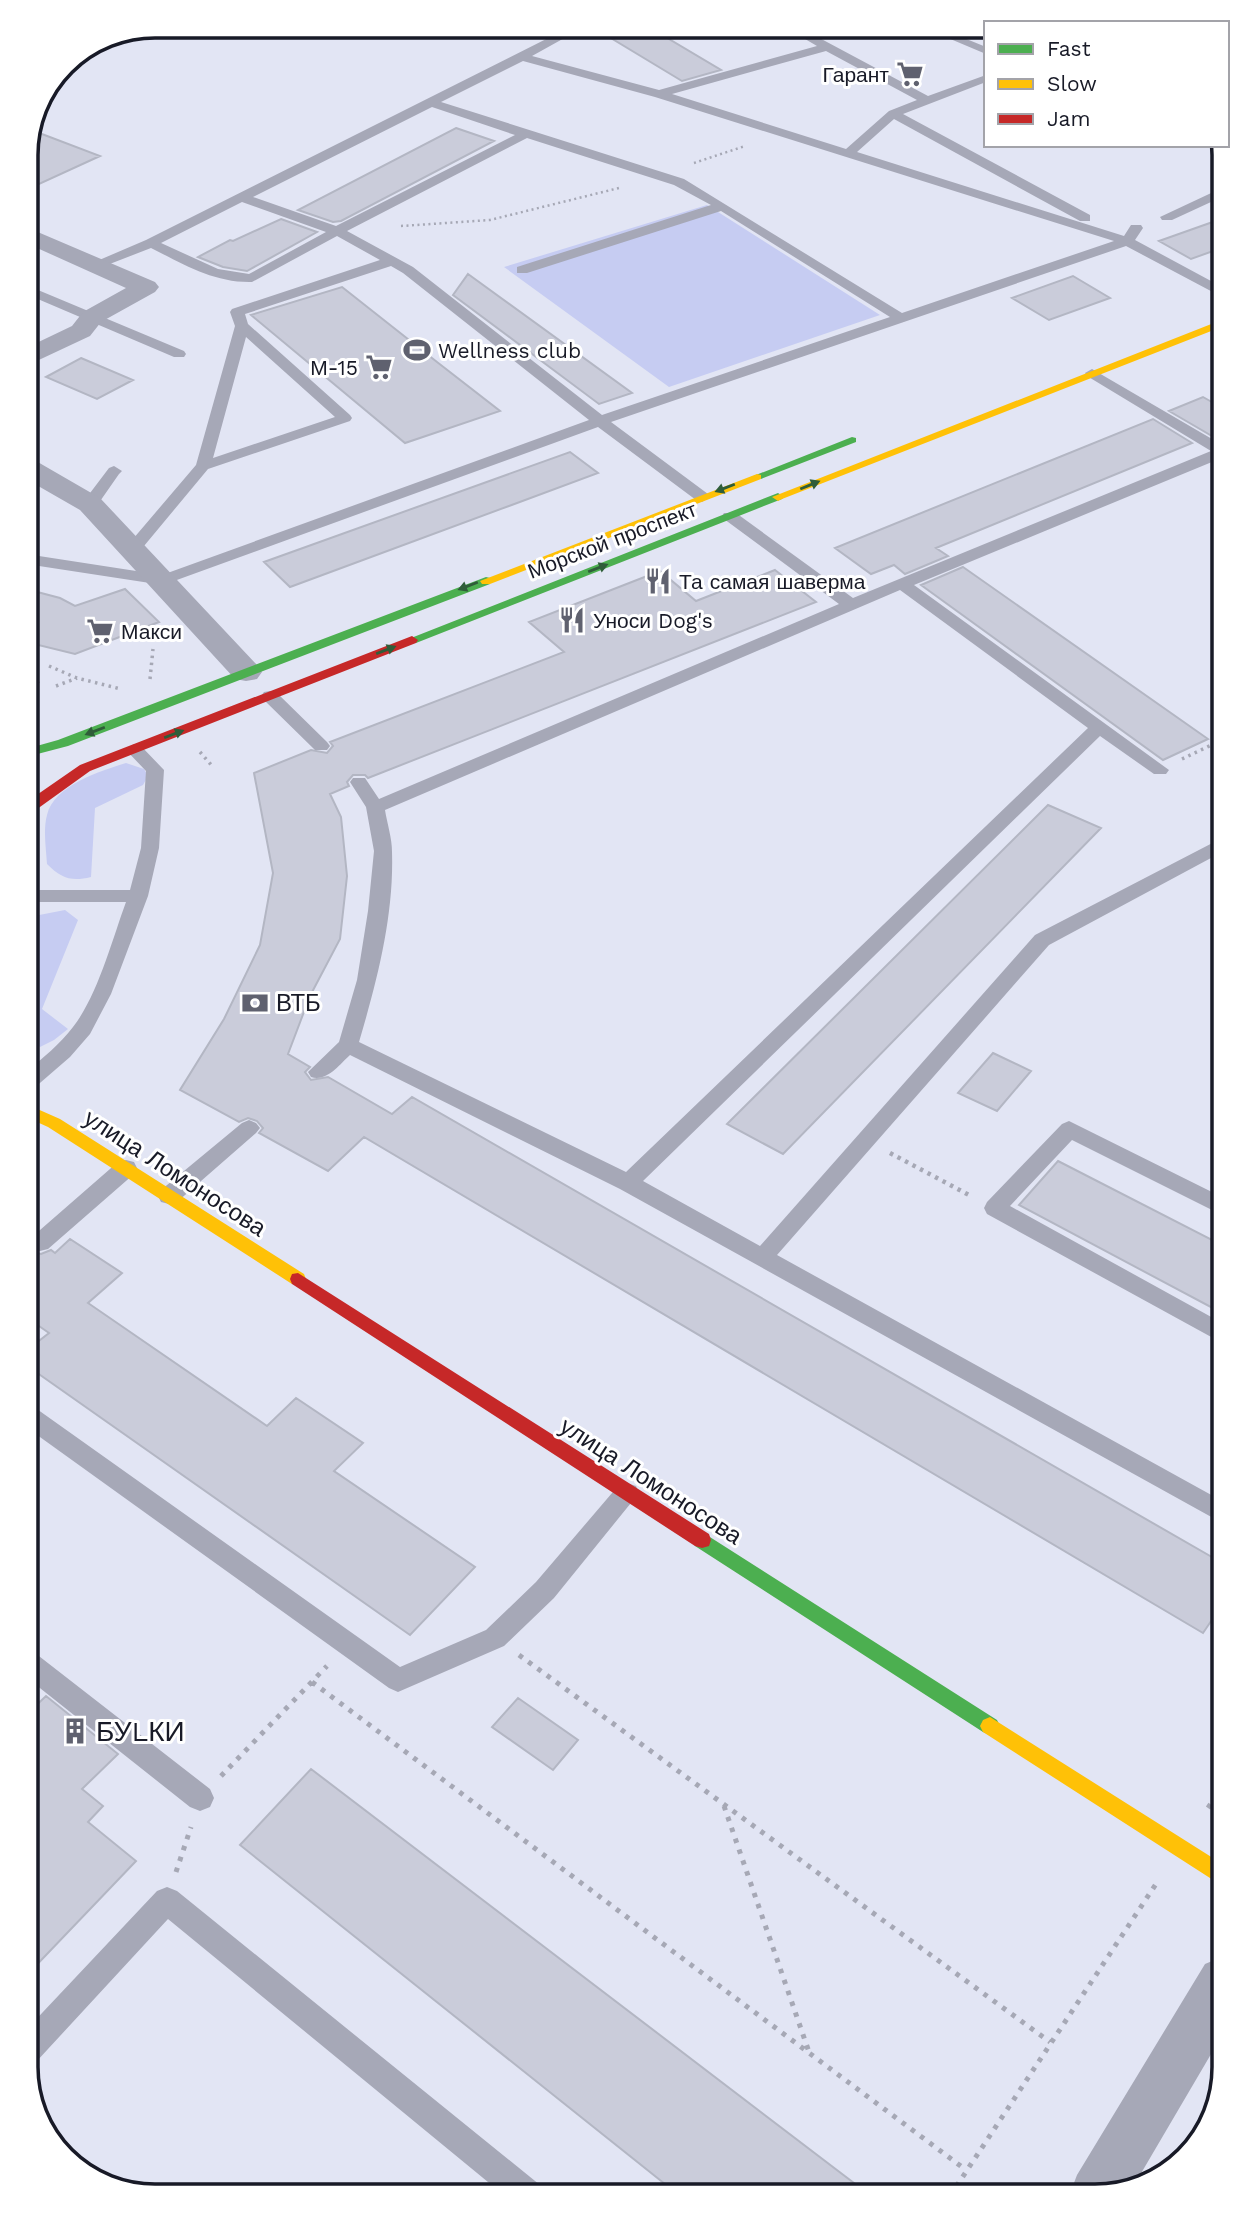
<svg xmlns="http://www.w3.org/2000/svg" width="1250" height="2222" font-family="'Work Sans',sans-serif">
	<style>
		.green { fill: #c6ccf2 }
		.building { fill: #caccda; stroke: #b3b6c3; stroke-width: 2 }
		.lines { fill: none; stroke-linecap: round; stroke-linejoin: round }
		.path-far3 { stroke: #a6a8b5; stroke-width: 2.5; stroke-dasharray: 2 3.5; stroke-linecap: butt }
		.path-far2 { stroke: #a6a8b5; stroke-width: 3.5; stroke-dasharray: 2.5 4.5; stroke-linecap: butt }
		.path-far1 { stroke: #a6a8b5; stroke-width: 4.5; stroke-dasharray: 3.5 5; stroke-linecap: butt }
		.path { stroke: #a6a8b5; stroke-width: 5; stroke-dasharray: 4.5 7; stroke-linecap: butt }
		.lane { fill: #a6a8b7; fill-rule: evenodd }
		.street { fill: #a6a8b7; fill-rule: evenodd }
		.fast { fill: #4caf50; fill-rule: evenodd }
		.slow { fill: #ffc107; fill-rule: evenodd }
		.jam { fill: #c62828; fill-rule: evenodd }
		.oneway { fill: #2f5d39 }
		.labels { text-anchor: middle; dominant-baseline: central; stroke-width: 6; stroke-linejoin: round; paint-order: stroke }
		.far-poi-label { font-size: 21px; fill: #181a27; stroke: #fff; text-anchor: start }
		.far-street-label { font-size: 21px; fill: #181a27; stroke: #fff }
		.poi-label { font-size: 24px; fill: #181a27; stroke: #fff; text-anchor: start }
		.street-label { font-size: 24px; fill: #181a27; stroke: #fff }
		.near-poi-label { font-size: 28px; fill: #181a27; stroke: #fff; text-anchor: start }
		.rim { fill: none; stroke: #181a27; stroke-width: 3.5 }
	</style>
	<rect width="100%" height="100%" fill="#e2e5f4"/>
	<path class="green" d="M707,205l173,110 -211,72 -165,-120z
		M126,763l18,6 4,7 -5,9 -48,23 -4,69c-20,5 -30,1 -44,-13 -1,-16 -4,-34 0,-49 7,-30 54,-44 79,-52z
		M65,910l13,10 -36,89 26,20 -14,11 -14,7 -14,-17v-103l8,-11z"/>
	<path class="building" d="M591,26h56l74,44 -39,11z
		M456,128l38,13 -153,80 -8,1 -35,-12z
		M34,131l66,25 -74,34 1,-42z
		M1224,218v29l-33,12 -32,-18z
		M281,219l36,13 -70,39 -24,-4 -25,-10 32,-17 3,1z
		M468,274l164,119 -33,11 -146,-109z
		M1073,276l37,22 -61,22 -37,-22z
		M342,287l95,75 63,49 -95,32 -154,-128z
		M81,358l52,22 -36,19 -51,-22z
		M1203,397l21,12v34l-55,-32z
		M1153,419l39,24 -256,105 12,8 -43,18 -11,-9 -23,9 -36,-26z
		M570,452l28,21 -308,114 -26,-25z
		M963,567l245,172 -45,21 -242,-175z
		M775,570l41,32 -448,176 -3,-3h-12l-6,7 2,4 -19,8 11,23 6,59 -7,63 -30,57 -22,58 22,13 -5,5 6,8 17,-3 64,37 20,-17 812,467v38l-21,31 -839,-496 -36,34 -69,-38 4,-5 -6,-7 -9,-3 -9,4 -59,-32 44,-71 36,-74 13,-72 -19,-100 57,-23 16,3 6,-7 -3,-4 234,-90 -35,-30 131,-51 36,30z
		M26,589l34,9 15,8 50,-17 34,33 -84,32 -49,-12z
		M1048,805l53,23 -318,326 -56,-30z
		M993,1053l38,18 -34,40 -39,-18z
		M1058,1161l166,85v68l-205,-109z
		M26,1234l4,2 -3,8 4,8 10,2 10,-4 4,3 15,-14 52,34 -34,30 179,123 29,-28 67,45 -29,28 141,96 -65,68 -384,-270v-14l23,-18 -23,-16z
		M46,1696l72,58 -36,35 21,17 -15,16 48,39 -110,115v-261z
		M518,1698l60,42 -25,30 -61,-43z
		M311,1769l560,427h-191l-440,-351z"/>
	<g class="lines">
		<path class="path-far3" d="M694,163l51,-17
			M401,226l89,-6 129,-32"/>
		<path class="path-far2" d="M49,666l28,12 44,11
			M150,679l3,-30
			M56,686l21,-8
			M200,752l13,15
			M1182,759l42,-20"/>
		<path class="path-far1" d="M890,1153l79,42
			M26,1166l12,-10"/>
		<path class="path" d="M519,1655l531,387
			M312,1682l654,488
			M221,1776l106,-110
			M724,1806l85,246
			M1208,1808l16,-24
			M176,1872l15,-45
			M950,2196l206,-312"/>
		<path class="lane" d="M421,26h18l3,3 -6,3z
			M572,26h14l-54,30 127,34 158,-44 -34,-20h14l131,70 58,-21v7l-83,32 187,101v6h-10l-186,-102 -37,33 267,84 7,-11h10l2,3 -8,12 89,48v10l-98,-52 -515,176 97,72 2,3 -8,5 -6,-2 -98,-73 -435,158 -137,-21v-10l136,21 427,-155 -186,-147 -12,-7 -146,48 3,10 102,91 2,3 -2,3 -142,48 -69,83h-12l-2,-3 2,-3 69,-81 39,-139 -5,-14 2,-3 148,-49 -43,-24 -85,46c-38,1 -69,-18 -101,-34l-49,19 -5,1 -7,-4 56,-24zM826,51l91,49 -28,11 -43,38 -174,-55zM523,61l132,36 459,144 -212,72 -218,-134 -243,-77zM432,107l83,28 -179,91 -83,-29zM527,138l147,47 37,20 -194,62v6h10l194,-62 169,106 -288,98 -189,-148 -66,-36zM242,202l84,30 -77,42 -31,-5 -57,-26zM246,337l89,80 -122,41z
			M922,27h15l49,20v7z
			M1224,187v9l-52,24h-10l-2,-3z
			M26,285l158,66 2,3 -2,3h-10l-148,-63z
			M1092,369l132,77v11l-310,128 255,185 -3,4h-12l-54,-38 -457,445 117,65 275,-311 189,-98v14l-175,94 -272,310 447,247v22l-604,-335 -270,-134c-11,10 -23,27 -39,22l-3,-5 31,-30 18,-62 11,-69 6,-60 -8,-44 -16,-25 3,-4h12l14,21 460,-195 -115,-85 -2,-3 2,-3h12l117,85 358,-147 -124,-75 -2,-3zM900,590l188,138 -462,444 -267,-130c18,-61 35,-126 33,-190 0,-14 -5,-29 -7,-42z
			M114,466l8,5 -3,3 -23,33h-12l-2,-3 2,-3 25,-33z
			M26,675l14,7 -3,4h-11z
			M270,691l6,1 51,50 3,4 -3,4h-12l-51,-50 -3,-4 3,-4z
			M134,744l6,1 24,25 -5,78 -11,48 -37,98 -21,40 -20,23 -37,32 -7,2v-19c17,-14 34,-28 47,-45 25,-32 39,-87 53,-125h-100v-12h104l11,-42 5,-77 -21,-22z
			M249,1120l7,3 4,5 -4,5 -79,69 -8,2 -8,-2 -3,-6 3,-6 81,-67z
			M1069,1121l155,77v18l-152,-76 -62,66 214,118v20l-237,-130 -3,-6 3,-6 75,-78z
			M126,1160l8,2 3,6 -3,6 -86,75 -8,2 -8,-2 -3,-6 3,-6 86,-75z
			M26,1405l8,2 366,260 86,-37 50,-48 82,-96 9,-3 9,3 3,7 -85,105 -50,48 -106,46 -9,-4 -363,-261z
			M26,1650l9,3 175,136 4,9 -4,9 -10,4 -10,-4 -164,-130z
			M167,1887l10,4 363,294 4,11h-39l-337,-277 -132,143 -10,5v-37l131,-139z"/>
		<path class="street" d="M26,227l129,55 4,5 -4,5 -54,30 -11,14 -64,30v-18l46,-22 11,-14 43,-24 -100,-45z
			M26,459l10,2 64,37 157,167 5,7 -5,7 -11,2 -11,-2 -155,-169 -54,-31z
			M1224,1956v76l-91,155 -39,9h-25l8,-21 128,-211z"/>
		<path class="fast" d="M852,437l4,1v4l-95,37 -10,-2z
			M778,493l6,4 -2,2 -366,144h-8l-2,-3z
			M486,577l4,1v6l-422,162 -42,11v-8l32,-9z
			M702,1532l295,188 3,6 -3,6 -7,3 -7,-3 -288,-186 -2,-6 2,-6z"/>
		<path class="slow" d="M1224,319v7l-442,173 -4,2 -6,-4z
			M757,474l4,1v4l-271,105h-8l-2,-3z
			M26,1104l34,15 244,155 2,5 -2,5h-12l-244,-157 -22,-10z
			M990,1717l234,148v22l-241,-155 -3,-6 3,-6z"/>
		<path class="jam" d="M412,636l6,4 -2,3 -326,128 -64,46 2,-16 52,-36z
			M298,1273l411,261 2,6 -2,6 -7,2 -7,-2 -403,-262 -2,-5 2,-5z"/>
	</g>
	<defs><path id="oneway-solid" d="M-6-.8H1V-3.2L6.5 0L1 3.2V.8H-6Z" transform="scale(1.75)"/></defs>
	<g class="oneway">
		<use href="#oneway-solid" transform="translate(810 485) rotate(-22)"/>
		<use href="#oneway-solid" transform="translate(725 488) rotate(159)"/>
		<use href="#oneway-solid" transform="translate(598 568) rotate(-21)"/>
		<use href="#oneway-solid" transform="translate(468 586) rotate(159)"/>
		<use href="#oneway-solid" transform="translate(386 650) rotate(-21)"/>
		<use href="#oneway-solid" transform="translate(95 731) rotate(159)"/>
		<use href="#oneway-solid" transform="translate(174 734) rotate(-21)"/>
	</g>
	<defs>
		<g id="supermarket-bare" transform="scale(2.1)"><path d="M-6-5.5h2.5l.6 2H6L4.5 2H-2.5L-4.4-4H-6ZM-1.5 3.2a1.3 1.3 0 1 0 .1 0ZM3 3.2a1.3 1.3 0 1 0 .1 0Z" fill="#5f616f" stroke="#fff" stroke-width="2.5" paint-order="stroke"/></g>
		<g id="stadium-bare" transform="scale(2.1)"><path d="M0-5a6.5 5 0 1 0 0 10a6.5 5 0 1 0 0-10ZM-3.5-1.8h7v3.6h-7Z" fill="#5f616f" stroke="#fff" stroke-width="2.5" paint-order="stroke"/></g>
		<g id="restaurant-bare" transform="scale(2.1)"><path d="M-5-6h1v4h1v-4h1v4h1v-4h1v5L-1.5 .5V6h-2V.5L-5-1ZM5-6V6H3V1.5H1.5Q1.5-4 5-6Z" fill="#5f616f" stroke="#fff" stroke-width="2.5" paint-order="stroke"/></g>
		<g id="bank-bare" transform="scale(2.1)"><path d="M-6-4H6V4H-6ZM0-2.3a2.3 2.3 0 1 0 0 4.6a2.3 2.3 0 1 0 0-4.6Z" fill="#5f616f" stroke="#fff" stroke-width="2.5" paint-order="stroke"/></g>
		<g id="building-bare" transform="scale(2.1)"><path d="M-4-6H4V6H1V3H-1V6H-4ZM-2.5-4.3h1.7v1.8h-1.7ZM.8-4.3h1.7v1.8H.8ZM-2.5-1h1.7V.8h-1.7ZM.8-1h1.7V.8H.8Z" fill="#5f616f" stroke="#fff" stroke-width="2.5" paint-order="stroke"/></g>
	</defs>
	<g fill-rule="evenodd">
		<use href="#supermarket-bare" x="910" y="74"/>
		<use href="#stadium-bare" x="417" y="350"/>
		<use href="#supermarket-bare" x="379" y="367"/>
		<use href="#restaurant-bare" x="658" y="581"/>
		<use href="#restaurant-bare" x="572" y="620"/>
		<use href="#supermarket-bare" x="100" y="631"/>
		<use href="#bank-bare" x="255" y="1003"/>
		<use href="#building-bare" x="75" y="1731"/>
	</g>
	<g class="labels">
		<g class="far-poi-label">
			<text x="889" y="74" text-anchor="end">Гарант</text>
			<text x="438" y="350">Wellness club</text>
			<text x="358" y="367" text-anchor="end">М-15</text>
			<text x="679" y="581">Та самая шаверма</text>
			<text x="593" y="620">Уноси Dog's</text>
			<text x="121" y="631">Макси</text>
		</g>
		<g class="far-street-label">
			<text transform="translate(612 540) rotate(-21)">Морской проспект</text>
		</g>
		<g class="poi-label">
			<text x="276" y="1003">ВТБ</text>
		</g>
		<g class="street-label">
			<text transform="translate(175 1173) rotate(33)">улица Ломоносова</text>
			<text transform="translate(651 1481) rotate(33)">улица Ломоносова</text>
		</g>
		<g class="near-poi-label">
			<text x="96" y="1731">БУLКИ</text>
		</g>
	</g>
	<path d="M0 0H1250V2222H0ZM155 38H1095A117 117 0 0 1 1212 155V2067A117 117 0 0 1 1095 2184H155A117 117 0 0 1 38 2067V155A117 117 0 0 1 155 38Z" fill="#fff" fill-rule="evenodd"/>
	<path class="rim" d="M155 38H1095A117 117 0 0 1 1212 155V2067A117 117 0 0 1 1095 2184H155A117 117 0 0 1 38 2067V155A117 117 0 0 1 155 38Z"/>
	<rect x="984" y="21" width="245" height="126" fill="#ffffff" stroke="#a3a3a9" stroke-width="2"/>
	<rect x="998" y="44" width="35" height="10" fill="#4caf50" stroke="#a3a3a9" stroke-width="2"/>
	<text x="1047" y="56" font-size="21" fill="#181a27">Fast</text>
	<rect x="998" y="79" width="35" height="10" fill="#ffc107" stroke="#a3a3a9" stroke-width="2"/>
	<text x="1047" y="91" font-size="21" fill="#181a27">Slow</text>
	<rect x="998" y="114" width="35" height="10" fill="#c62828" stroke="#a3a3a9" stroke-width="2"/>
	<text x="1047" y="126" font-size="21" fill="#181a27">Jam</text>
</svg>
